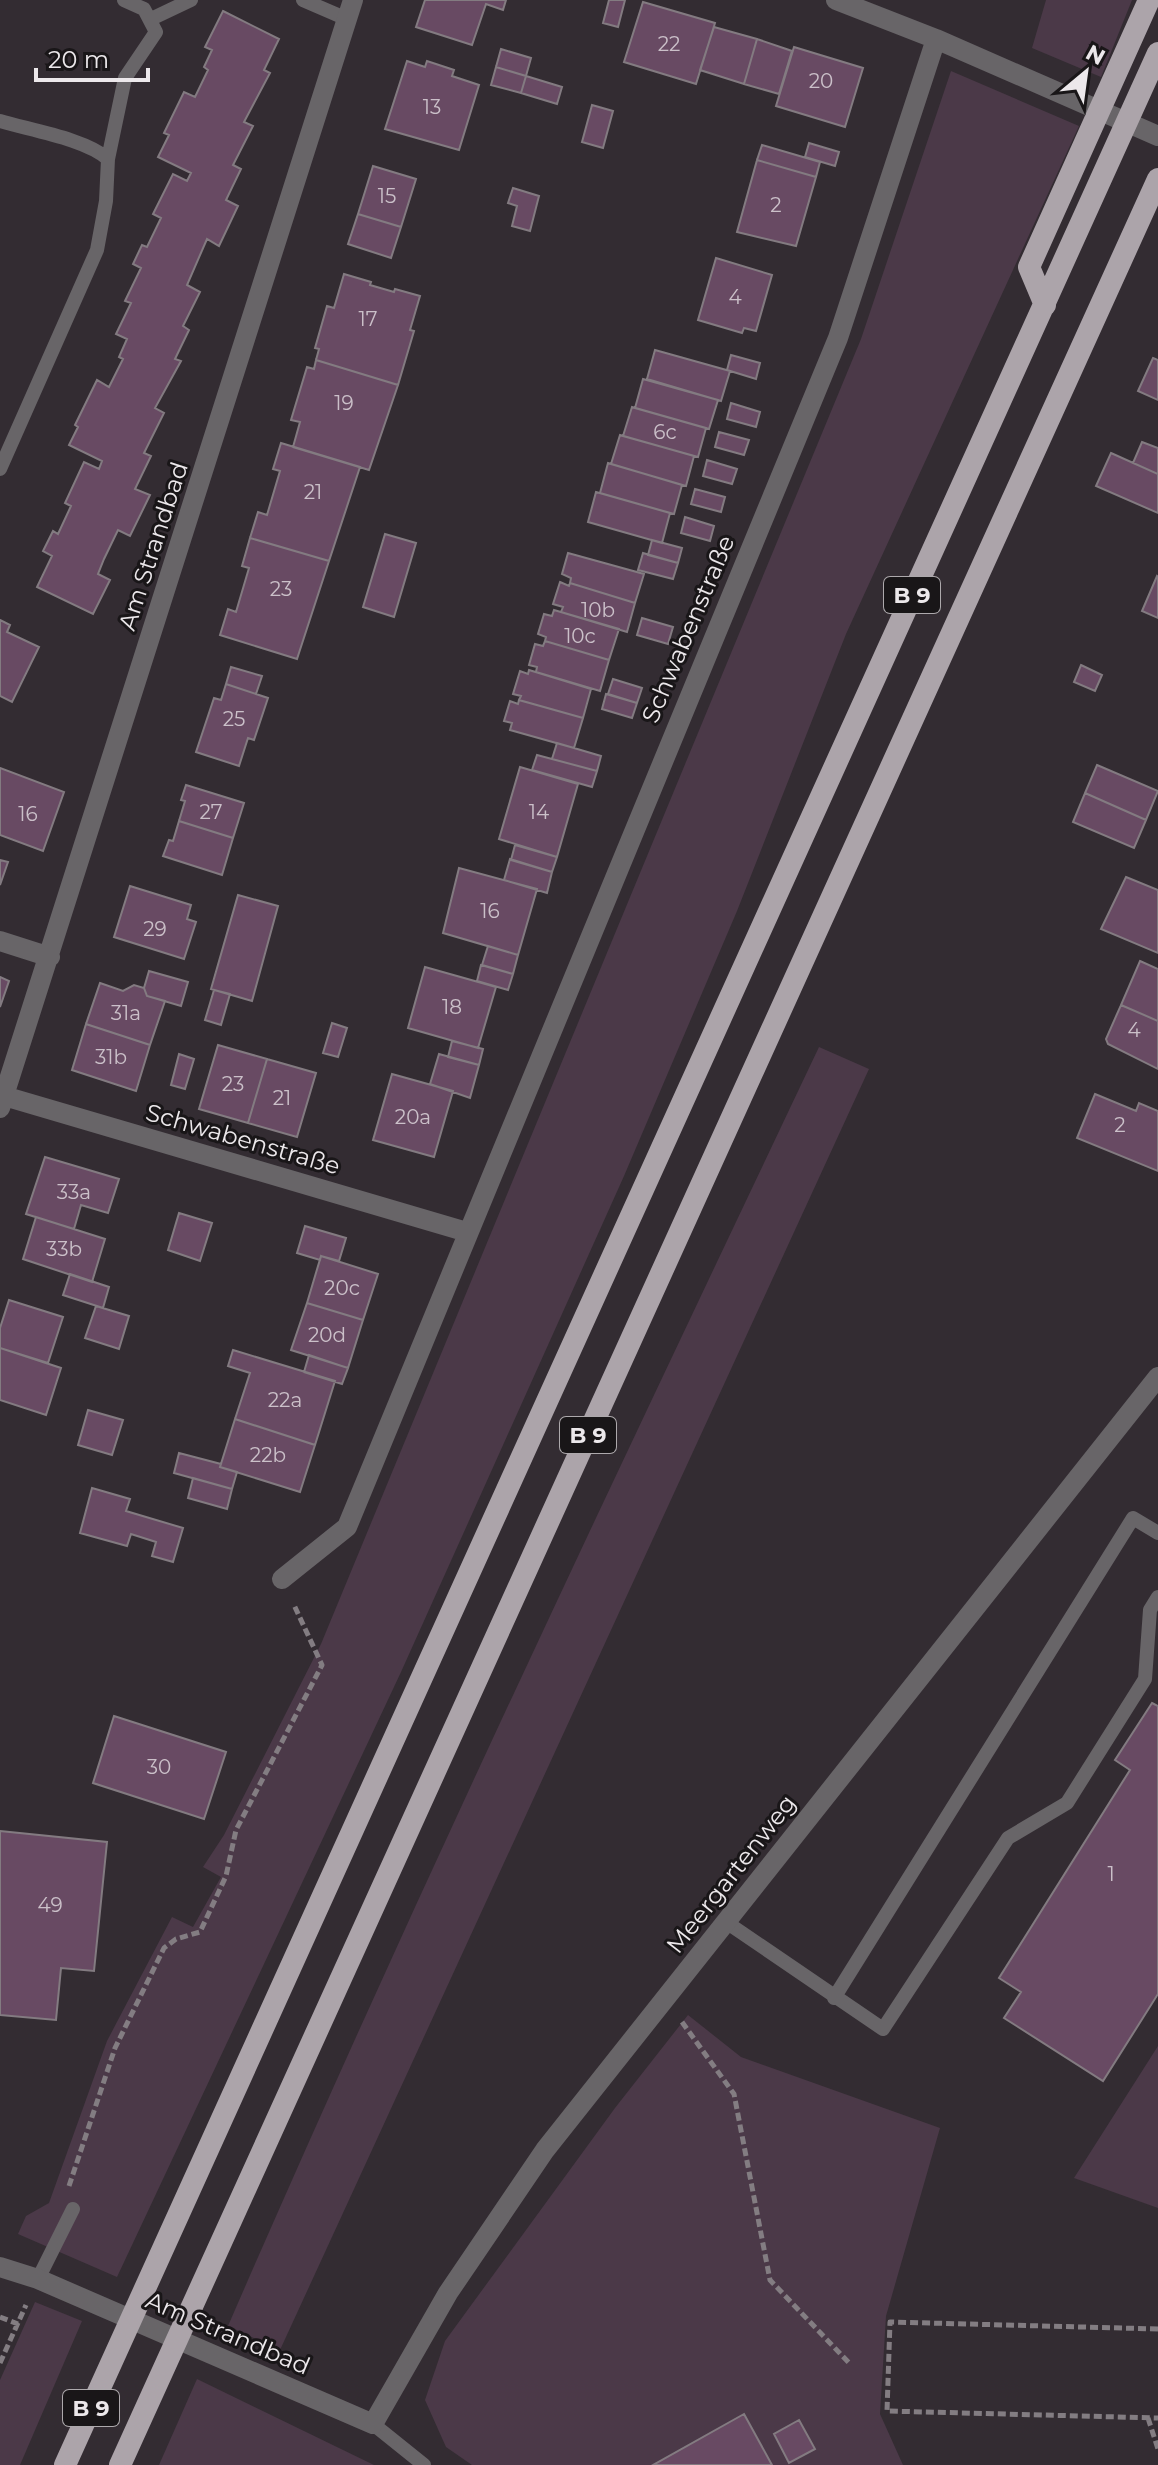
<svg xmlns="http://www.w3.org/2000/svg" width="1158" height="2465" font-family="Montserrat,sans-serif">
	<style>
		.green { fill: #4b3948 }
		.building { fill: #684a63; stroke: #837b81; stroke-width: 2 }
		.lines { fill: none; stroke-linecap: round; stroke-linejoin: round }
		.path { stroke: #837d82; stroke-width: 5; stroke-dasharray: 8 4; stroke-linecap: butt }
		.service { stroke: #686568; stroke-width: 14 }
		.minor { stroke: #686568; stroke-width: 20 }
		.trunk { stroke: #aca4aa; stroke-width: 22 }
		.labels { text-anchor: middle; dominant-baseline: central; stroke-width: 6; stroke-linejoin: round; paint-order: stroke }
		.number-label { font-size: 20px; fill: #cbc0c9 }
		.shield { fill: #191618; stroke: #ada9ac; stroke-width: 2 }
		.shield-label { font-size: 22px; font-weight: bold; fill: #ece8eb }
		.street-label { font-size: 24px; fill: #ece8eb; stroke: #191618 }
	</style>
	<rect width="100%" height="100%" fill="#332c32"/>
	<path class="green" d="M1046,0h86l-31,77 -69,-29z
		M951,71l128,55 -233,508 -109,277 -113,265 -223,496 -284,605 -99,-43 8,-18 23,-13 58,-162 65,-124 21,10 28,-50 -18,-10 21,-32 97,-191 540,-1305z
		M819,1047l50,22 -589,1281 -52,-24c187,-431 390,-855 591,-1279z
		M688,2015l53,42 199,71 -54,188 -6,98 23,51h-431l-26,-18 -21,-47 20,-59 170,-233z
		M1158,2046v162l-84,-30z
		M35,2302l47,19 -62,144h-20v-85z
		M197,2379l177,86h-215z"/>
	<path class="building" d="M425,0h81l-3,10 -17,-6 -14,41 -56,-18z
		M609,0h16l-7,27 -15,-4z
		M643,2l72,21 -19,61 -72,-22z
		M223,11l56,28 -15,31 6,3 -26,49 9,4 -20,39 8,4 -15,31 12,6 -19,40 -12,-7 -20,46 13,7 -17,34 6,4 -14,29 6,2 -26,47 9,5 -20,40 7,3 -16,33 15,6 -20,41 -12,-6 -14,29 -6,15 12,6 -17,34 -56,-27 15,-31 -9,-5 10,-20 5,3 13,-28 -6,-3 19,-41 15,7 3,-8 -33,-16 9,-18 -3,-2 22,-45 12,7 14,-28 -4,-2 8,-18 -11,-5 15,-31 -6,-2 16,-33 -8,-4 9,-19 5,2 14,-29 -8,-4 20,-40 14,7 4,-8 -33,-16 11,-22 -5,-2 20,-41 11,5 13,-27 -4,-3 8,-17 -7,-3z
		M714,27l43,12 -13,45 -44,-14z
		M757,39l35,12 -13,43 -35,-10z
		M794,47l69,21 -18,59 -69,-21z
		M501,49l30,9 -5,18 -30,-9z
		M407,61l18,6 2,-6 27,9 -2,6 27,9 -20,65 -74,-21z
		M496,67l30,9 -5,17 -30,-8z
		M526,76l36,11 -5,17 -36,-11z
		M592,105l21,6 -10,37 -21,-6z
		M809,143l30,9 -4,14 -30,-9z
		M762,145l58,17 -4,15 -59,-17z
		M757,160l59,17 -20,69 -59,-14z
		M373,166l43,13 -15,48 -43,-13z
		M513,188l26,8 -9,35 -18,-5 5,-20 -9,-3z
		M358,214l43,13 -10,31 -43,-14z
		M716,258l56,17 -16,56 -12,-3 -2,5 -44,-13z
		M344,274l27,8 -1,3 24,7 1,-3 25,7 -10,34 4,1 -16,54 -82,-25 3,-11 -4,-1 12,-42 7,2z
		M655,350l75,21 -9,30 -74,-22z
		M731,355l29,8 -4,16 -29,-9z
		M1153,358l5,2v40l-20,-9z
		M316,360l82,25 -29,85 -76,-23 7,-25 -9,-2 16,-53 7,2z
		M643,379l75,21 -9,29 -74,-21z
		M731,403l29,9 -4,15 -29,-8z
		M632,407l74,21 -8,29 -75,-21z
		M719,432l30,8 -5,15 -29,-8z
		M620,435l74,21 -8,30 -75,-22z
		M1142,442l16,6v26l-25,-11z
		M281,443l79,24 -31,94 -79,-23 8,-26 9,3 13,-44 -7,-2z
		M1111,453l47,21v39l-62,-27z
		M707,460l30,9 -5,15 -29,-8z
		M608,463l74,22 -8,29 -74,-21z
		M695,489l30,8 -4,15 -30,-8z
		M596,492l74,21 -8,30 -74,-21z
		M685,517l29,9 -4,15 -29,-8z
		M385,534l31,9 -22,74 -31,-10z
		M250,538l79,23 -32,98 -77,-24 8,-26 8,3 13,-44 -7,-2z
		M652,540l30,8 -4,15 -30,-8z
		M568,553l76,21 -9,29 -65,-20 1,-5 -9,-4z
		M643,553l35,10 -5,16 -35,-9z
		M1157,576l1,1v41l-16,-7z
		M560,582l9,4 1,-3 65,20 -8,29 -66,-20 2,-5 -10,-3z
		M554,610l65,19 -10,31 -64,-19 1,-4 -8,-3 6,-20 8,2z
		M642,618l31,9 -5,17 -31,-9z
		M0,620l10,5 -3,7 32,15 -27,55 -12,-6z
		M545,641l64,19 -9,31 -64,-19 1,-5 -8,-2 6,-21 8,2z
		M1081,665l21,10 -7,16 -21,-9z
		M231,667l31,9 -6,18 -30,-10z
		M529,670l62,19 -8,29 -64,-18 2,-4 -8,-2 7,-23 8,3z
		M613,679l29,9 -5,15 -29,-9z
		M226,684l42,14 -14,42 -6,-2 -9,28 -43,-14 18,-54 7,2z
		M606,694l31,9 -5,15 -30,-9z
		M519,700l64,18 -9,30 -64,-18 2,-7 -8,-2 6,-20 8,3z
		M557,743l44,13 -4,15 -45,-12z
		M537,755l60,16 -5,16 -60,-17z
		M1097,765l61,26 -12,29 -61,-27z
		M520,767l58,17 -21,73 -58,-18z
		M0,768l64,24 -21,59 -43,-16z
		M186,785l58,18 -11,35 -54,-17 6,-20 -4,-1z
		M1085,793l61,27 -12,28 -61,-26z
		M179,821l54,17 -11,37 -59,-19 6,-16 4,1z
		M515,845l42,12 -5,15 -41,-12z
		M510,859l42,13 -5,21 -43,-13z
		M0,860l8,2 -8,23z
		M459,868l78,21 -19,66 -75,-22z
		M1126,877l32,13v63l-57,-24z
		M130,886l61,19 -4,14 9,3 -12,37 -70,-22z
		M238,895l40,11 -26,95 -41,-12z
		M488,946l30,9 -5,19 -31,-9z
		M1140,961l18,8v52l-37,-16z
		M481,965l32,9 -5,16 -31,-9z
		M425,967l71,20 -18,61 -70,-20z
		M149,971l39,11 -7,24 -34,-10 -3,-8z
		M0,977l9,4 -9,26z
		M100,983l23,8 11,-6 10,3 3,8 18,5 -15,44 -64,-21z
		M214,990l16,4 -9,31 -16,-5z
		M1121,1005l37,16v48l-50,-25 -2,-5z
		M332,1023l15,5 -9,29 -15,-4z
		M86,1024l64,21 -14,46 -64,-21z
		M452,1041l31,8 -4,16 -31,-8z
		M218,1045l49,14 -19,64 -49,-14z
		M179,1054l15,5 -9,30 -14,-4z
		M439,1054l40,11 -9,33 -40,-14z
		M267,1059l49,14 -19,64 -49,-14z
		M392,1074l61,17 -19,66 -61,-17z
		M1095,1094l41,17 3,-8 19,8v60l-81,-33z
		M45,1157l74,22 -11,34 -27,-8 -7,24 -48,-15z
		M179,1213l33,10 -12,38 -32,-11z
		M36,1217l69,22 -13,43 -69,-23z
		M305,1226l41,12 -7,23 -18,-5 -1,4 -23,-7z
		M321,1256l57,18 -15,46 -56,-17z
		M70,1274l39,13 -6,21 -40,-13z
		M9,1300l54,17 -15,46 -48,-15v-20z
		M307,1303l56,17 -15,48 -57,-18z
		M96,1306l33,10 -10,33 -34,-11z
		M0,1348l61,20 -15,47 -46,-15z
		M233,1350l102,31 -20,64 -80,-26 15,-46 -22,-7z
		M309,1355l39,13 -6,16 -38,-12z
		M88,1410l35,10 -11,35 -34,-10z
		M235,1419l80,26 -15,47 -80,-25z
		M179,1453l42,11 -1,3 17,5 -5,17 -58,-16z
		M193,1478l39,11 -5,20 -39,-11z
		M92,1488l38,11 -4,12 57,17 -10,34 -21,-6 4,-14 -25,-8 -4,12 -47,-13z
		M1152,1703l6,3v288l-55,87 -99,-63 17,-26 -22,-14 131,-208 -15,-10z
		M114,1716l112,36 -22,67 -111,-36z
		M0,1831l107,11 -13,129 -33,-3 -5,52 -56,-5z
		M744,2414l28,51h-119z
		M799,2420l16,29 -26,14 -15,-29z"/>
	<g class="lines">
		<path class="path" d="M682,2022l52,72 36,186 81,85
			M69,2186l46,-138 49,-100 12,-9 24,-7 26,-56 10,-46 86,-165 -28,-60
			M0,2317l18,7
			M1158,2329l-268,-7 -3,89 271,7
			M0,2363l26,-58
			M1148,2418l10,31"/>
		<path class="service" d="M303,0l44,19
			M151,19l40,-19
			M0,121c30,9 86,18 108,38l-2,42 -9,49 -97,219
			M108,159l17,-81 31,-46 -12,-23 -20,-9
			M726,1922l157,107 125,-191 59,-35 78,-124 5,-69 8,-13
			M834,1998l299,-480 25,15
			M38,2279l35,-70
			M373,2424l51,41"/>
		<path class="minor" d="M836,0l100,39 222,97
			M0,941l50,16
			M4,1096l463,136
			M0,1108l353,-1108
			M282,1579l65,-52 491,-1189 98,-299
			M0,2267l38,12 335,145 75,-131 97,-143 613,-773"/>
		<path class="trunk" d="M1045,305l-16,-38 120,-267
			M65,2465l1093,-2412
			M120,2465l1038,-2286"/>
	</g>
	<g class="labels">
		<g class="number-label">
			<text x="669" y="44">22</text>
			<text x="821" y="81">20</text>
			<text x="432" y="107">13</text>
			<text x="387" y="196">15</text>
			<text x="776" y="205">2</text>
			<text x="735" y="297">4</text>
			<text x="368" y="319">17</text>
			<text x="344" y="403">19</text>
			<text x="665" y="432">6c</text>
			<text x="313" y="492">21</text>
			<text x="281" y="589">23</text>
			<text x="598" y="610">10b</text>
			<text x="580" y="636">10c</text>
			<text x="234" y="719">25</text>
			<text x="211" y="812">27</text>
			<text x="539" y="812">14</text>
			<text x="28" y="814">16</text>
			<text x="490" y="911">16</text>
			<text x="155" y="929">29</text>
			<text x="452" y="1007">18</text>
			<text x="126" y="1013">31a</text>
			<text x="1134" y="1030">4</text>
			<text x="111" y="1057">31b</text>
			<text x="233" y="1084">23</text>
			<text x="282" y="1098">21</text>
			<text x="413" y="1117">20a</text>
			<text x="1120" y="1125">2</text>
			<text x="74" y="1192">33a</text>
			<text x="64" y="1249">33b</text>
			<text x="342" y="1288">20c</text>
			<text x="327" y="1335">20d</text>
			<text x="285" y="1400">22a</text>
			<text x="268" y="1455">22b</text>
			<text x="159" y="1767">30</text>
			<text x="1111" y="1874">1</text>
			<text x="50" y="1905">49</text>
		</g>
		<g class="shield">
			<rect x="884" y="577" width="56" height="36" rx="6"/>
			<rect x="560" y="1417" width="56" height="36" rx="6"/>
			<rect x="63" y="2390" width="56" height="36" rx="6"/>
		</g>
		<g class="shield-label">
			<text x="912" y="595">B 9</text>
			<text x="588" y="1435">B 9</text>
			<text x="91" y="2408">B 9</text>
		</g>
		<g class="street-label">
			<text transform="translate(153 546) rotate(-72)">Am Strandbad</text>
			<text transform="translate(688 629) rotate(-67)">Schwabenstraße</text>
			<text transform="translate(243 1139) rotate(16)">Schwabenstraße</text>
			<text transform="translate(731 1874) rotate(-52)">Meergartenweg</text>
			<text transform="translate(228 2333) rotate(23)">Am Strandbad</text>
		</g>
	</g>
	<g transform="translate(1086 72) rotate(29)" stroke="#191618" stroke-width="6" paint-order="stroke">
	<path d="M0-6L14 30L0 20L-14 30Z" fill="#ece8eb"/>
	<text y="-12" font-size="22" font-weight="bold" text-anchor="middle" fill="#ece8eb">N</text>
	</g>
	<path d="M36 68v12h112v-12" fill="none" stroke="#ece8eb" stroke-width="4"/>
	<text x="48" y="68" font-size="24" fill="#ece8eb" stroke="#191618" stroke-width="6" paint-order="stroke">20 m</text>
</svg>
